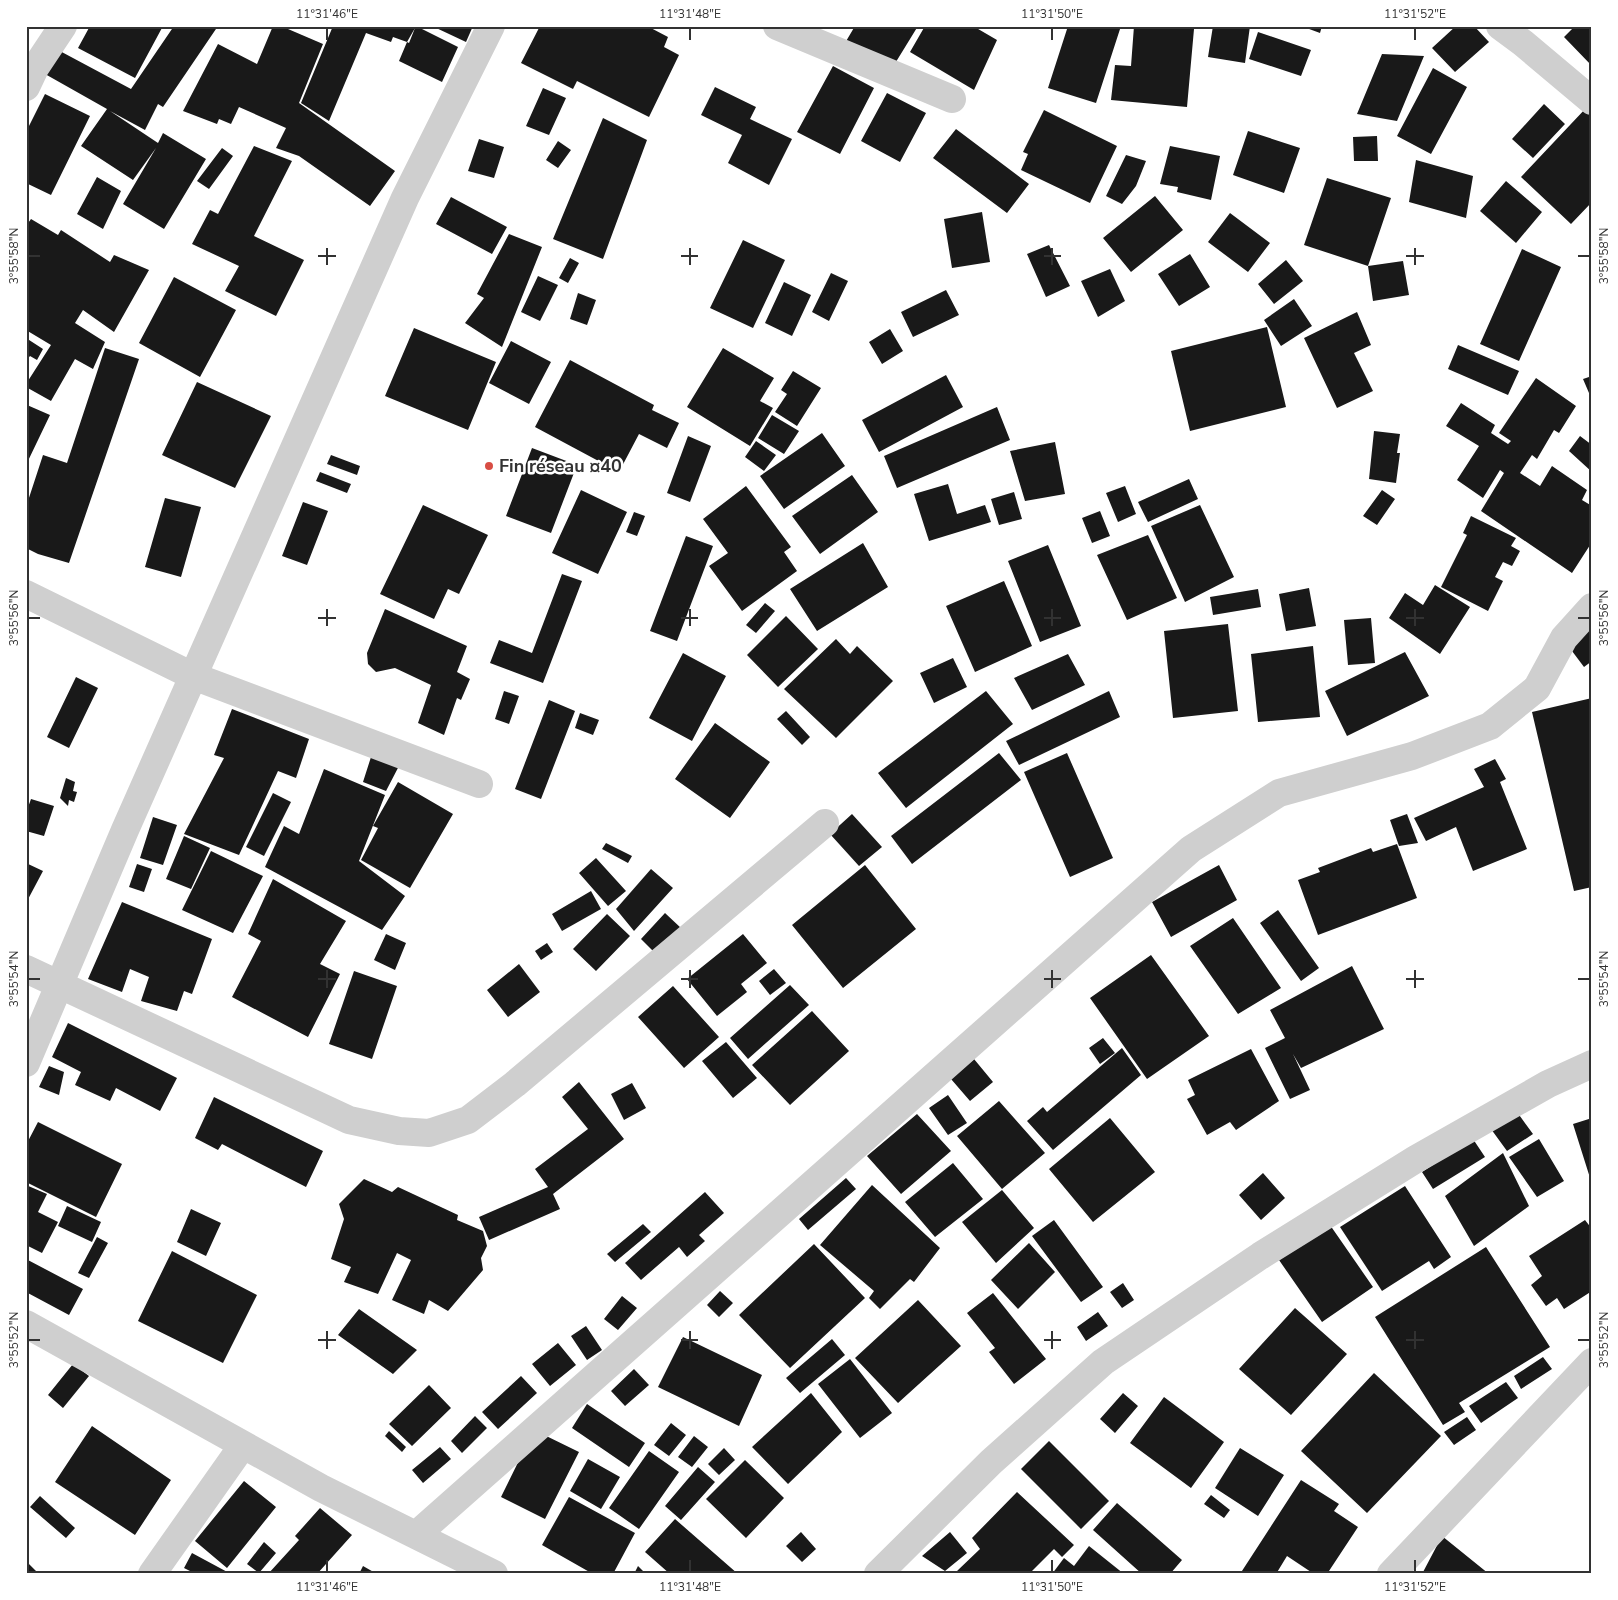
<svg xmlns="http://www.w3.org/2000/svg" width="1618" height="1600" font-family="'Nunito Sans',sans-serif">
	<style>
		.building { fill: #191919 }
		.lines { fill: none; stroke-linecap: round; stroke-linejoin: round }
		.minor { stroke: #cfcfcf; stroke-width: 28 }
		.ticks { fill: none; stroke: #323232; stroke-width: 2 }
		.poi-dot { fill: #d84d44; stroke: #fff; stroke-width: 2 }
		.labels { text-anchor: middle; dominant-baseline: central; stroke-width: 5; stroke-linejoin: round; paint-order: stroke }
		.poi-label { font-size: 18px; font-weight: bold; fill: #323232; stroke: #fff; text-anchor: start }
		.neatline { fill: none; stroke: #323232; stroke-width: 2 }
		.ticks-label { font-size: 12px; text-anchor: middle; fill: #323232 }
	</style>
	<rect width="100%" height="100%" fill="#fff"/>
	<path class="building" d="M90,26h73l-28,52 -57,-30z
		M174,26h44l-55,81 -5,-3 -13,26 -35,-19 48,32 5,-10 43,26 -42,70 -41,-25 33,-56 -23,32 -52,-34 26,-37 -62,-35 13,-24 73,39z
		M273,26h8l42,18 -24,59 96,68 -25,35 -71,-50 -23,-8 10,-20 -47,-21 -8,17 -12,-5 -2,5 -34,-13 35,-67 39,20z
		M333,26h83l42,21 -16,35 -43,-21 8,-19 2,1 6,-15 -8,14 -14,-5 -2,5 -25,-9 -37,88 -28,-18z
		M432,26h41l-7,16z
		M540,26h107l21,11 -4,10 15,8 -30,62 -72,-36 -4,8 -52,-26z
		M855,26h63l-27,44 -46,-27z
		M925,26h48l24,14 -23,50 -64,-38z
		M1068,26h53l-25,77 -48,-15z
		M1134,26h49v2l11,1 -7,78 -76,-7 4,-35 16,1z
		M1213,26h37l-5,37 -37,-6z
		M1301,26h21l-2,7z
		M1456,26h18l15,16 -34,30 -23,-24z
		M1575,26h17v40l-28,-29z
		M1258,32l53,18 -10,26 -52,-17z
		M1382,54l42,2 -27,65 -40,-7z
		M833,66l41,22 -34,66 -43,-22z
		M1433,68l34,19 -36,67 -34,-18z
		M715,87l41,20 -6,12 42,20 -23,46 -41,-22 14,-28 -41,-20z
		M543,88l23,10 -17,37 -23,-9z
		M887,93l39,20 -26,49 -39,-21z
		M45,94l45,22 -39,79 -25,-12v-51z
		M1544,104l21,20 -32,34 -21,-19z
		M1587,107l5,5v90l-21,22 -50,-47z
		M1044,110l73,36 -27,57 -69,-33 7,-16 -5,-2z
		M603,118l44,22 -44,119 -50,-20z
		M956,129l73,55 -22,29 -74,-55z
		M1248,131l52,17 -16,45 -51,-18z
		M1377,136l1,25h-24l-1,-24z
		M479,139l25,8 -10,31 -26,-7z
		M558,141l13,9 -13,18 -12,-8z
		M254,146l38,15 -38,75 50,24 -28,56 -51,-25 14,-25 -47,-22 18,-34 8,4z
		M1170,146l50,10 -9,44 -34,-8 1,-5 -18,-3z
		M222,148l11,8 -24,33 -12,-8z
		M1126,155l20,6 -10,25 -14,18 -16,-8z
		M1416,160l57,16 -7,42 -57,-16z
		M97,177l24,14 -18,38 -26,-15z
		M1327,178l64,20 -23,68 35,-5 6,34 -36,6 -5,-35 -64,-21z
		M1506,181l36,31 -26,31 -36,-32z
		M1155,196l28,34 -52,42 -28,-34z
		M451,197l56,30 -15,27 -56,-30z
		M982,212l8,50 -38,6 -8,-49z
		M1230,213l40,30 -22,29 -40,-30z
		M31,219l27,16 3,-5 49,32 4,-7 35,15 -35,62 -31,-22 -8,13 30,19 -12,27 -18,-10 -24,42 -25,-14v-3l25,-39 -25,-15v-104z
		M509,234l33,13 -40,100 -37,-24 19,-25 -7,-4z
		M743,240l42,20 -32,68 -43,-20z
		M1049,245l21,41 -24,11 -19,-43z
		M1522,249l39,18 -42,94 -39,-17z
		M1190,254l20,33 -31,19 -21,-32z
		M570,258l9,5 -11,20 -9,-5z
		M1286,260l17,21 -29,23 -16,-20z
		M1110,269l15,32 -27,16 -17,-36z
		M831,273l17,8 -19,40 -17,-9z
		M538,276l20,9 -18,36 -19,-9z
		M174,277l62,33 -36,67 -61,-34z
		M784,282l27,13 -19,41 -27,-13z
		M946,290l13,25 -46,22 -12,-25z
		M578,293l18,7 -9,25 -17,-6z
		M1294,299l18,27 -31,20 -17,-26z
		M1357,312l14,33 -17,8 19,38 -36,17 -33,-70z
		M1267,327l19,80 -96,24 -19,-80z
		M414,328l82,34 -28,68 -83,-34z
		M890,329l13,22 -21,13 -13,-22z
		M26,338l17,11 -6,11 -7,-4 -4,5z
		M511,341l40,21 -22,42 -40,-21z
		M1458,345l61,26 -11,24 -60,-26z
		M105,348l34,11 -70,204 -31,-9 -12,-6v-41l17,-52 24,8z
		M723,348l51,30 -14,23 13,7 -23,38 -63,-39z
		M570,360l84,45 -2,5 27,13 -12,25 -28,-14 -20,38 -84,-45z
		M793,371l28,17 -24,38 -22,-14 12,-18 -6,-4z
		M946,375l17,32 -84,45 -17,-32z
		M1592,376v24l-9,-21z
		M1536,378l40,28 -17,27 -5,-3 -17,29 -5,-4 -12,18 20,13 12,-20 35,24 -5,10 10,6v36l-20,31 -91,-62 23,-38 -4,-3 -17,28 -26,-18 22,-34 -33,-20 15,-23 34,22 -4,8 17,11 3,-3 -12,-8z
		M197,382l74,34 -36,72 -73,-33z
		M27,405l23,10 -24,50v-59z
		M997,407l13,33 -113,48 -13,-32z
		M772,415l27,16 -15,23 -26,-16z
		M1374,431l26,3 -3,19h3l-4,30 -27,-4z
		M822,433l23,33 -61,43 -24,-33z
		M688,436l23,10 -21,56 -23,-9z
		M1580,436l12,9v27l-23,-21z
		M756,441l20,14 -12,16 -19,-14z
		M1055,442l10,52 -40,7 -15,-50z
		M532,448l45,17 -26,68 -45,-17z
		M331,455l29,11 -3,9 -30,-11z
		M320,472l31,12 -4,9 -31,-12z
		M852,475l26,37 -58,42 -28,-38z
		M1189,479l9,20 -50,23 -10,-20z
		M948,484l9,30 28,-9 6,17 -62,19 -15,-47z
		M746,486l45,61 -7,5 13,19 -55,40 -33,-45 19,-13 -25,-34z
		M1125,486l11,28 -18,8 -12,-29z
		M581,490l46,22 -29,62 -46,-21z
		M1382,490l13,9 -18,26 -14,-9z
		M1014,492l8,27 -23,6 -8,-26z
		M165,498l36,9 -20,70 -36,-10z
		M303,502l25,9 -21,54 -25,-9z
		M423,505l65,30 -29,59 -11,-5 -14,30 -54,-25z
		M1200,505l34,72 -49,25 -34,-76z
		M1100,511l10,25 -18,7 -10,-25z
		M634,512l11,4 -8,20 -11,-4z
		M1471,516l45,22 -5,8 9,5 -8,15 -9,-4 -8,15 8,4 -15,30 -47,-24 26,-52 -4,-2z
		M1148,535l29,63 -50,22 -30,-65z
		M686,536l27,10 -36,95 -27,-10z
		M863,543l25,44 -71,44 -27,-42z
		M1048,545l33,81 -41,16 -32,-81z
		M562,574l20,7 -39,102 -53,-20 9,-23 33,13z
		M1004,581l28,65 -57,26 -29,-66z
		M1435,585l35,22 -30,47 -51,-36 16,-25 18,12z
		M1309,588l7,38 -30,5 -7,-37z
		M1258,589l3,18 -48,8 -3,-18z
		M765,603l10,8 -19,22 -10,-8z
		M1592,606v55l-8,6 -27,-36z
		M385,609l82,37 -10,26 13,7 -9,21 -4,-2 -13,37 -26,-12 13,-38 -36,-17 -19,4 -8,-8 -1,-11z
		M786,616l32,33 -40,38 -31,-32z
		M1371,618l4,45 -27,2 -4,-45z
		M1228,624l10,87 -65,7 -9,-87z
		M836,639l14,15 7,-8 36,35 -57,57 -52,-49z
		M1313,646l7,71 -62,5 -7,-68z
		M1405,652l24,44 -82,40 -22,-45z
		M683,653l43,23 -34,65 -43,-23z
		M1068,654l17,31 -53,25 -18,-32z
		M953,658l14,29 -33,16 -14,-30z
		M76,677l22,11 -29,60 -22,-11z
		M504,691l15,5 -10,28 -14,-5z
		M986,691l27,33 -107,84 -28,-35z
		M1109,691l11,26 -101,48 -13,-24z
		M1592,698v189l-18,4 -42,-179z
		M549,700l26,11 -34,88 -26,-10z
		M232,709l77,30 -13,39 -18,-7 -39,84 -55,-21 40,-76 -10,-3z
		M786,711l24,26 -8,8 -25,-26z
		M580,713l19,7 -6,15 -18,-7z
		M715,723l55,39 -40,56 -55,-39z
		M999,753l22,27 -109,84 -21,-28z
		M1067,753l46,105 -43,19 -46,-105z
		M371,757l29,7 -14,27 -23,-9z
		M1495,759l11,20 -6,3 27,67 -54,22 -17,-44 -30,14 -12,-23 70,-31 -10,-18z
		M324,769l61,26 -26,66 46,35 -23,34 -117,-63 19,-41 15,8z
		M66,778l9,4 -2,9 4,1 -3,10 -5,-2 -1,6 -8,-8z
		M398,782l55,32 -43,74 -49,-28 17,-32 -5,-2z
		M273,793l18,9 -27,54 -18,-9z
		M31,799l23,7 -10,30 -18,-5v-18z
		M852,814l30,33 -23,19 -29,-32z
		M1407,814l11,29 -19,3 -9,-26z
		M153,817l24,8 -14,40 -23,-7z
		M184,836l26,12 -19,41 -25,-10z
		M606,843l26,13 -4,7 -26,-14z
		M1397,844l20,54 -99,37 -20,-55 22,-8 -2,-4 53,-20 2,4z
		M211,851l52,25 -30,57 -51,-23z
		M596,858l30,33 -18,15 -29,-33z
		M26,863l17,8 -17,32z
		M137,864l15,5 -8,23 -15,-5z
		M865,865l51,64 -73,59 -51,-63z
		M1219,865l18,35 -66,37 -19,-35z
		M651,869l22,19 -39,43 -18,-22z
		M273,879l73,42 -26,43 20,10 -32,63 -76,-40 29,-56 -13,-7z
		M591,891l10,18 -39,22 -10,-17z
		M122,902l90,37 -20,55 -8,-3 -7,20 -36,-10 8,-24 -19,-8 -8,23 -34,-13z
		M1278,910l41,58 -18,13 -41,-58z
		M665,913l17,16 -25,26 -16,-16z
		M607,914l23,22 -34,35 -23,-22z
		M1233,918l48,70 -43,26 -48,-68z
		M386,934l20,9 -11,27 -21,-10z
		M743,934l24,29 -26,21 6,8 -30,24 -30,-37z
		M547,943l6,9 -12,8 -6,-9z
		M1151,955l58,81 -62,43 -57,-81z
		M519,964l21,28 -32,25 -21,-27z
		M1352,966l32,63 -83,39 -8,-14 17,36 -20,9 -25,-51 20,-10 -15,-28z
		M774,969l12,14 -16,12 -11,-14z
		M354,971l43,15 -25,73 -43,-15z
		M790,985l19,20 -61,54 -18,-21z
		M673,986l46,51 -35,31 -46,-51z
		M812,1011l37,40 -59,54 -38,-40z
		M68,1023l109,55 -17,33 -44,-23 -6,13 -35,-16 6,-13 -29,-15z
		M1103,1038l12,15 -15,11 -11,-16z
		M726,1042l31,36 -24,20 -31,-37z
		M1122,1048l19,27 -88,75 -26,-29 16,-14 4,5z
		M1251,1049l28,52 -43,29 -6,-8 -23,13 -20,-36 8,-4 -7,-15z
		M974,1059l19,23 -23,19 -19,-22z
		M49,1066l15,6 -5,23 -20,-8z
		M579,1082l45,57 -71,55 7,15 -71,31 -10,-23 69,-30 -13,-18 53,-40 -26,-32z
		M632,1083l14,25 -22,12 -13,-26z
		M948,1095l19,28 -19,12 -19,-27z
		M214,1097l109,54 -17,36 -84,-43 -4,6 -23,-12z
		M999,1101l46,52 -43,36 -45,-53z
		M1517,1112l16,22 -26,17 -16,-22z
		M917,1114l34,37 -50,43 -34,-38z
		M1110,1118l45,54 -62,50 -44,-53z
		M1592,1118v63h-1l-18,-57z
		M38,1122l84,42 -26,53 -70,-35v-37z
		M1473,1139l12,18 -52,32 -11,-17z
		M1539,1139l25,42 -27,16 -28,-40z
		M1503,1153l26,53 -55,40 -29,-50z
		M953,1163l30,36 -48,38 -30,-35z
		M1263,1173l22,25 -24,22 -22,-25z
		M846,1178l10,11 -48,41 -9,-11z
		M364,1179l28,13 6,-5 60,28 -1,5 26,11 4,15 -6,12 2,12 -35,41 -19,-11 -5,14 -32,-14 19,-40 -14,-7 -19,41 -34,-12 7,-15 -20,-8 13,-40 -5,-15z
		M26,1185l21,9 -9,18 20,10 -16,31 -16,-8z
		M872,1185l68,63 -26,34 -4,-3 -30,30 -11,-11 5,-7 -54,-46z
		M1405,1186l46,71 -17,12 -5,-8 -47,30 -42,-64z
		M1002,1190l32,38 -38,35 -34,-41z
		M705,1192l19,21 -25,22 6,6 -18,16 -8,-10 -38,33 -16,-17z
		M67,1206l34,16 -9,20 -34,-16z
		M191,1209l30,14 -15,33 -29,-14z
		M1054,1220l49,67 -22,15 -49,-66z
		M1585,1220l7,9v62l-28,18 -7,-11 -11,8 -15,-21 11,-9 -13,-20z
		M643,1224l8,8 -36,30 -8,-8z
		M1330,1225l43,62 -51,35 -43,-62z
		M97,1237l11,6 -19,35 -11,-5z
		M1029,1243l26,29 -37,37 -27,-29z
		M814,1244l51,54 -75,70 -51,-53z
		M1486,1247l64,100 -91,56 6,9 -22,13 -68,-108z
		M172,1251l85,44 -34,68 -85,-42z
		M26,1259l57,30 -14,26 -43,-23z
		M1123,1283l11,17 -12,8 -12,-16z
		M720,1291l13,12 -14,14 -12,-12z
		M993,1293l53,66 -32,25 -25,-32 6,-4 -28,-35z
		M622,1296l15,12 -19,22 -14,-11z
		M918,1300l43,46 -63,57 -43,-45z
		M1295,1308l52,46 -56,61 -52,-46z
		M359,1309l58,41 -24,24 -55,-39z
		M1098,1312l10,14 -22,15 -9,-14z
		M586,1326l16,24 -15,10 -16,-24z
		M683,1337l79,38 -23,51 -81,-39z
		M832,1339l13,16 -45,38 -14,-15z
		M558,1343l18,22 -26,21 -18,-22z
		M1543,1357l9,12 -31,20 -7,-13z
		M850,1359l42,54 -32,25 -42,-54z
		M73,1364l16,12 -26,32 -15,-13z
		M634,1369l15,16 -24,21 -14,-15z
		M1374,1373l67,63 -74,77 -66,-62z
		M521,1376l16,17 -39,36 -16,-17z
		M1506,1382l12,16 -37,25 -12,-17z
		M429,1385l22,23 -39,38 -23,-22z
		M811,1393l31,39 -54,52 -36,-37z
		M1123,1393l15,13 -23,27 -15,-14z
		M1164,1397l60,45 -33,46 -61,-45z
		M587,1404l58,39 -16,24 -57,-39z
		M475,1416l12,12 -25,25 -11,-12z
		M1467,1417l9,13 -22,15 -10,-13z
		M671,1423l15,12 -17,21 -15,-11z
		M92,1426l79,54 -36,55 -80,-53z
		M534,1430l45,22 -34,67 -44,-22z
		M389,1431l17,16 -4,5 -17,-16z
		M694,1436l14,11 -16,20 -14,-10z
		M1049,1441l60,60 -28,28 -60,-60z
		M440,1447l11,12 -28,24 -11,-13z
		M724,1448l11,12 -16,15 -11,-11z
		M1240,1448l44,27 -26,41 -43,-28z
		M649,1451l30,21 -40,57 -30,-21z
		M588,1459l32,18 -19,32 -31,-18z
		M745,1460l39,38 -38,40 -40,-39z
		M698,1467l17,15 -34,38 -16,-14z
		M1301,1480l38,24 -5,7 24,16 -31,47h-13l-27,-18 -11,18h-36z
		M244,1481l32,26 -49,61 -32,-27z
		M1017,1492l57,53 -12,12 -8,-8 -25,25h-70l-2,-3 23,-22 -8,-11z
		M1211,1495l19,15 -6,8 -20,-14z
		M40,1496l35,32 -9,10 -36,-31z
		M569,1497l66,36 -22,41h-20l-51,-29z
		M1117,1503l65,57 -12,14h-28l-49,-44z
		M320,1508l32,27 -35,39h-49l31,-34 -4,-4z
		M675,1519l63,55h-68l-25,-22z
		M801,1532l15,17 -14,13 -16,-16z
		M950,1532l17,21 -22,18 -23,-15z
		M1442,1536l47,38h-67z
		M264,1542l12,11 -17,20 -12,-9z
		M1089,1546l35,28h-72l12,-16 10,8z
		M192,1553l39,21h-35l-12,-6z
		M26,1561l13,13h-13z
		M363,1566l14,8h-18z
		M638,1566l8,8h-12z"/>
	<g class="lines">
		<path class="minor" d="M777,26l175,73
			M1500,26l23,17 69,58
			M26,87l9,-19 28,-42
			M26,594l167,82 286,108
			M26,969l323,151 50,11 30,2 39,-13 47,-36 310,-261
			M26,1063l99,-233 280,-632 86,-172
			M26,1324l295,164 173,86
			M416,1535l775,-686 88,-56 133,-37 78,-30 47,-38 27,-50 28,-31
			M152,1574l91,-129
			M878,1574l113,-112 112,-100 157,-106 156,-97 132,-75 44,-20
			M1391,1574l201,-212"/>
	</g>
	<path class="ticks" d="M327,28v12M690,28v12M1052,28v12M1415,28v12M327,248v17M690,248v17M1052,248v17M1415,248v17M28,256h12M318,256h18M681,256h17M1044,256h17M1406,256h18M1578,256h12M327,609v17M690,609v17M1052,609v17M1415,609v17M28,618h12M318,618h18M681,618h17M1044,618h17M1406,618h18M1578,618h12M327,970v18M690,970v18M1052,970v18M1415,970v18M28,979h12M318,979h18M681,979h17M1044,979h17M1406,979h18M1578,979h12M327,1331v18M690,1331v18M1052,1331v18M1415,1331v18M28,1340h12M318,1340h18M681,1340h17M1044,1340h17M1406,1340h18M1578,1340h12M327,1560v12M690,1560v12M1052,1560v12M1415,1560v12"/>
	<circle class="poi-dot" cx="489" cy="466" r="5"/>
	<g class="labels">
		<g class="poi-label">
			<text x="499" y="466">Fin réseau ¤40</text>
		</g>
	</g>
	<rect width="1618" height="1600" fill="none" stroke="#ffffff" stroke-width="55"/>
	<rect x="28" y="28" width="1562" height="1544" class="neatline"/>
	<g class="ticks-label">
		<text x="327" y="18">11°31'46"E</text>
		<text x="690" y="18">11°31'48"E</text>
		<text x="1052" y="18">11°31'50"E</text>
		<text x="1415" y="18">11°31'52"E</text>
		<text transform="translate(14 256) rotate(-90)" y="4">3°55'58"N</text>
		<text transform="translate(1604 256) rotate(-90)" y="4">3°55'58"N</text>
		<text transform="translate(14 618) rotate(-90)" y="4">3°55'56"N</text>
		<text transform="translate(1604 618) rotate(-90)" y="4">3°55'56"N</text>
		<text transform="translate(14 979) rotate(-90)" y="4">3°55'54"N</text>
		<text transform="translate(1604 979) rotate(-90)" y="4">3°55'54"N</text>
		<text transform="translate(14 1340) rotate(-90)" y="4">3°55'52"N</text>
		<text transform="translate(1604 1340) rotate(-90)" y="4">3°55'52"N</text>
		<text x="327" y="1591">11°31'46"E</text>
		<text x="690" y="1591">11°31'48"E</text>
		<text x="1052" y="1591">11°31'50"E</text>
		<text x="1415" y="1591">11°31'52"E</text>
	</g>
</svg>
